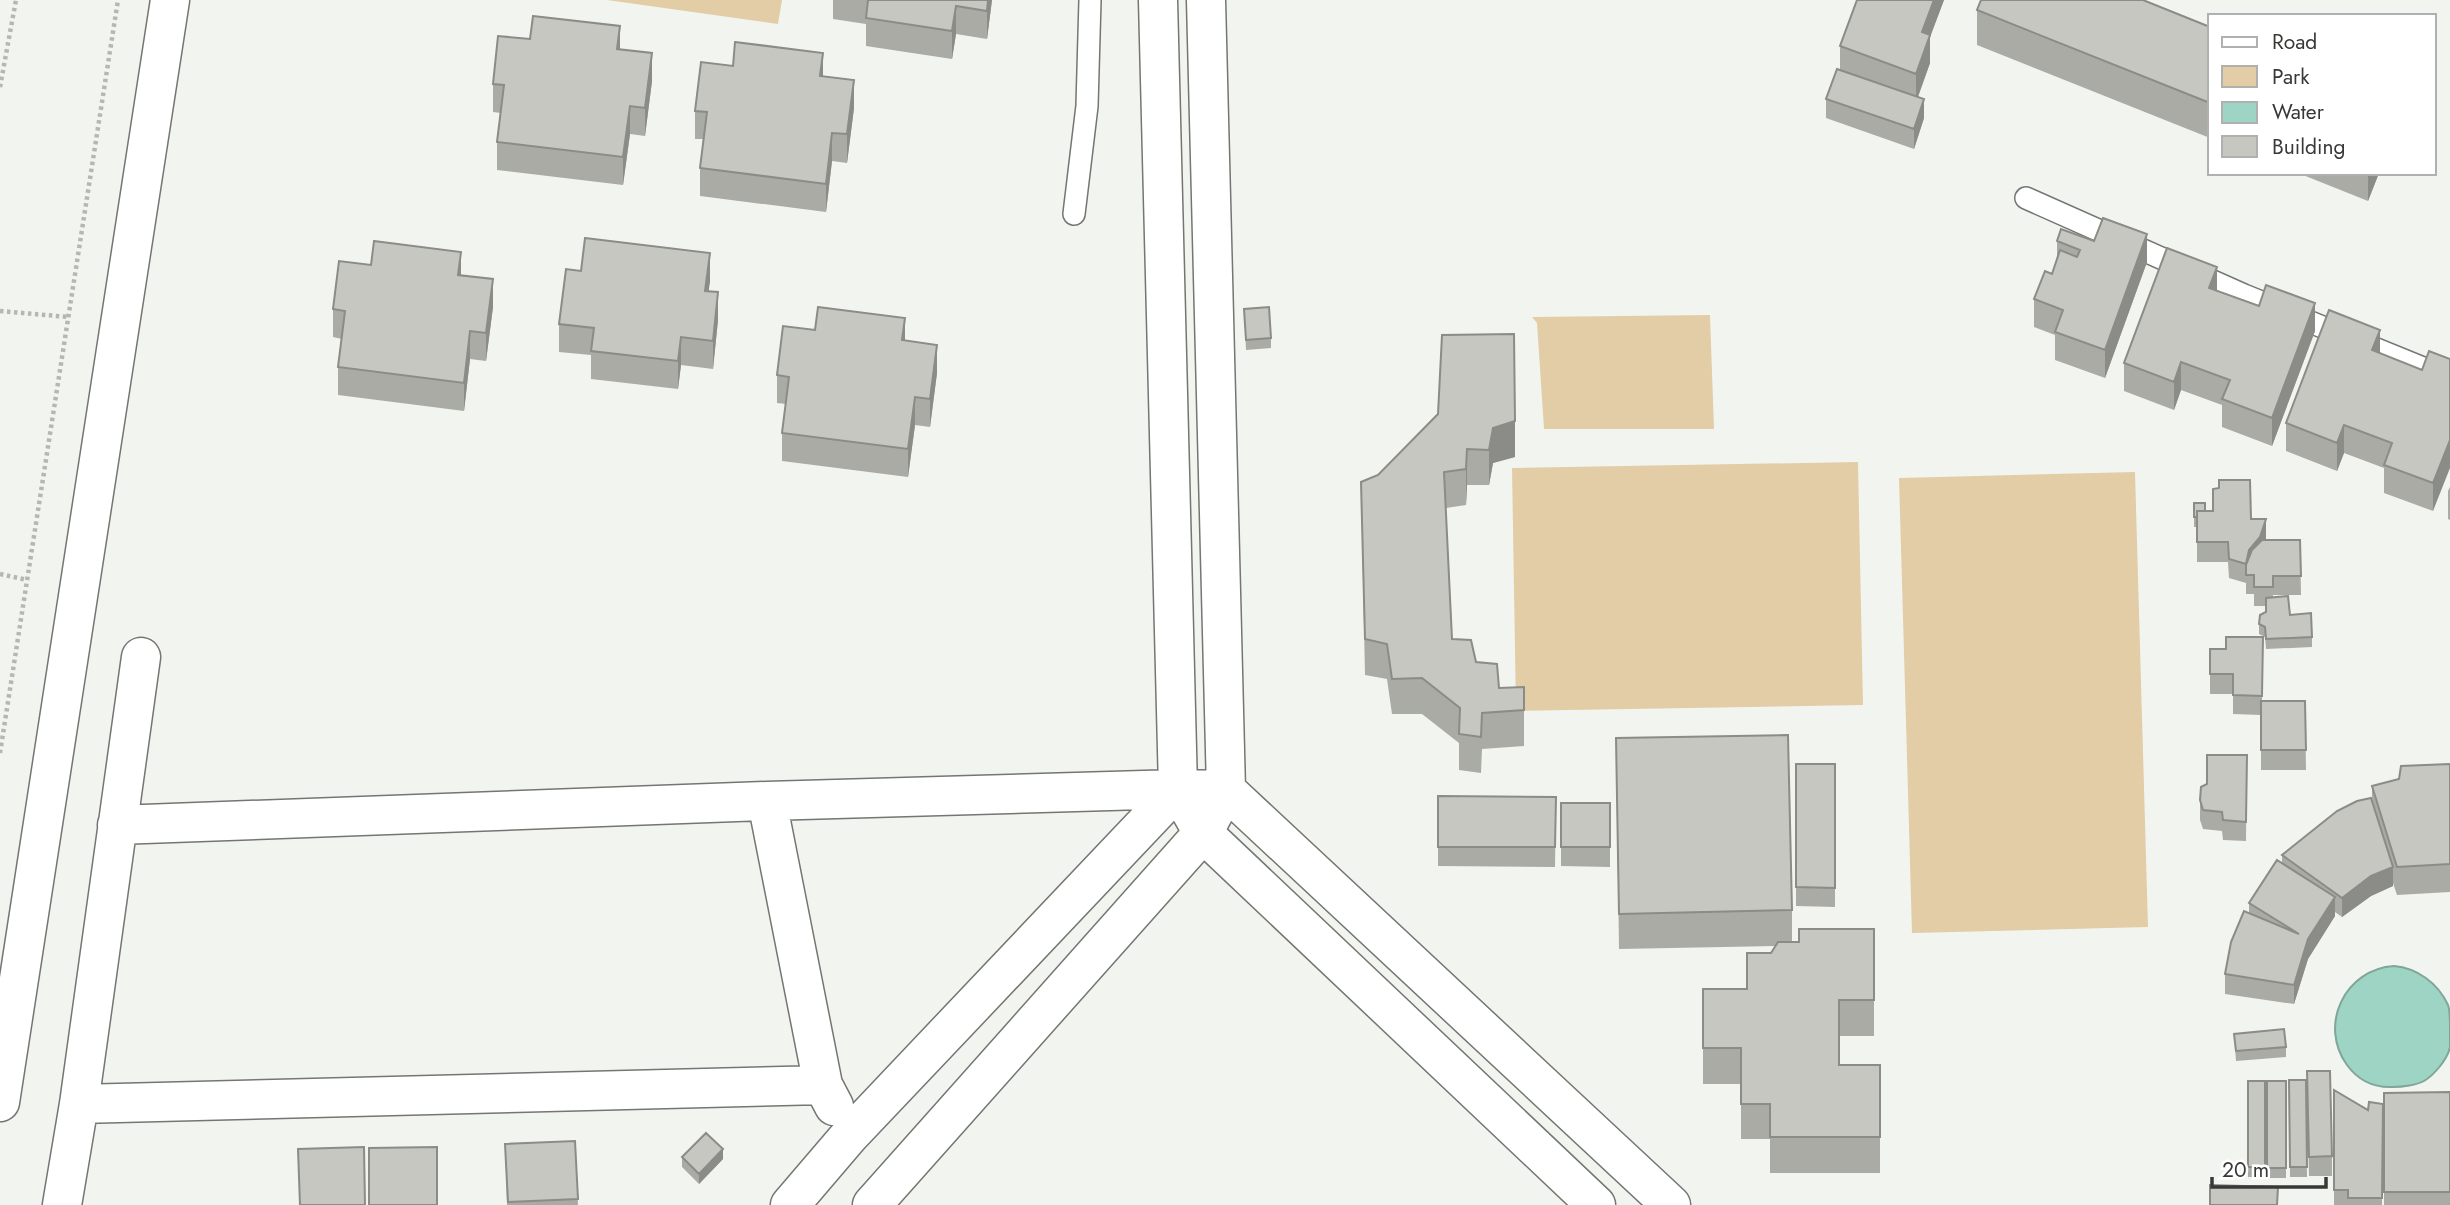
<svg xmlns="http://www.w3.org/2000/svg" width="2450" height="1205" font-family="Jost,sans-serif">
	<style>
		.green { fill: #e2cda7 }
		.water { fill: #9ed4c3; stroke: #7fa699; stroke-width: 2 }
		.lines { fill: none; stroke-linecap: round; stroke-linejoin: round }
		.service-casing { stroke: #737671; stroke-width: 24 }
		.minor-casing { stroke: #737671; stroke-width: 41 }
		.primary-casing { stroke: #737671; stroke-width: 41 }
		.path { stroke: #b5b7b2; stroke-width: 4.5; stroke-dasharray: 3.5 3.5; stroke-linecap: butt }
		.service { stroke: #fff; stroke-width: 21 }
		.minor { stroke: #fff; stroke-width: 38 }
		.primary { stroke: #fff; stroke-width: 38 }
		.wall { fill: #ababa6 }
		.shaded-wall { fill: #8b8b87 }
		.building { fill: #c7c7c1; stroke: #8b8b87; stroke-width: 2 }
	</style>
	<rect width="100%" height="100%" fill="#f2f5ef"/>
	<path class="green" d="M607,0h175l-4,24z
		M1710,315l4,114h-170l-7,-106 -5,-6z
		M1858,462l5,243 -347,6 -4,-243z
		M2135,472l13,455 -236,6 -13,-455z"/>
	<path class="water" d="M2394,966c23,2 44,17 54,39 2,6 2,13 2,21 0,6 0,15 0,21 -2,12 -16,28 -26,34 -7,4 -22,6 -31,6 -19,1 -35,-7 -46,-22 -29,-40 -2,-96 47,-99z"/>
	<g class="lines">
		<g class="service-casing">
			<path id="service" d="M2026,198l218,97 206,84
				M1074,214l13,-108 3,-106"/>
		</g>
		<g class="minor-casing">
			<path id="minor" d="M1158,0l20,789 25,44 393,372
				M767,801l56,284 11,21
				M117,825l650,-24 411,-12 48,1 445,415
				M79,1104l744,-19
				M62,1205l17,-101 62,-447
				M790,1205l59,-69 329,-347
				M872,1205l331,-372 23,-43 -20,-790"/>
		</g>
		<g class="primary-casing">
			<path id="primary" d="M0,1102l170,-1102"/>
		</g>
		<path class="path" d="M0,87l16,-87
			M0,311l68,6
			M0,574l27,6
			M0,753l118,-753"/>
		<use href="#service" class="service"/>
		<use href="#minor" class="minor"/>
		<use href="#primary" class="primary"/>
	</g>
	<path class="wall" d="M833,0h159l-5,39 -31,-5 -4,25 -86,-13v-22l-33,-5z
		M1857,0h87l-14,37v26l-12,34 6,21 -10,31 -88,-31v-19l14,-29v-24z
		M1977,10l233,17v111l-233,-93z
		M620,49l32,32 -7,55 -15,-2 -7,51 -126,-15v-28l4,-29 -8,-1v-28z
		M823,76l31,32 -7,55 -15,-2 -6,51 -126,-16v-28l3,-29h-8v-28z
		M2298,173h81l-11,28z
		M2057,241l90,21 -42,116 -50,-18v-25l-21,-8v-28l18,-25 5,-16z
		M581,271l129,10 -2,10 10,29 -5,49 -32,-4 -3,24 -87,-10v-24l-32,-3v-28z
		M461,275l32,32 -7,54 -16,-2 -6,52 -126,-16v-28l4,-28 -9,-2v-28z
		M2217,291l98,40 -43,115 -50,-19v-22l-41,-15 -7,20 -50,-19v-28z
		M1244,309l27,29v10l-25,2z
		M905,341l32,32 -7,54 -15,-2 -7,52 -126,-16v-28l4,-29 -9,-1v-28z
		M2380,354l42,16 28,-11 -17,152 -49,-18v-25l-40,-15 -7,18 -51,-20v-28z
		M1438,414l77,43 -22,6 -4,22h-22l-1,20 -20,3 6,131 24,23 23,26 25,-1v59l-42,3 -1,24 -22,-3v-27l-37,-29h-30l-5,-35 -22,-4 -4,-193 17,-7z
		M2450,487v33l-2,-1v-28z
		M2194,503l11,8 46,8 15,21h34l1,55h-28v2l39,40v10l-46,2 -1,-12 -6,-3v-10l7,-12v-6h-12v-12h-8v-13v2l-17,-5 -1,-16h-31v-35h-3z
		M2263,637l-1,64h43l1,69h-45v-55l-28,-1v-20h-23v-45h16z
		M1616,738l176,172v32h7l75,-13v107h-35v29h41v108h-110v-34h-29v-55h-38v-95h44l29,-43 -157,3z
		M2247,755l-1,86 -23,-1 -1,-9 -19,-2 -3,-9v-20l7,-16z
		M1796,764h39v143l-39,-1z
		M2450,764v128l-53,3 -4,-12v3l-22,10 -29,21 -7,-5v4l-27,43 -14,45 -69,-10v-20l24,-61v-10l33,-40v-8l90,-52v-17z
		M1438,796l118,1 -1,70 -117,-1z
		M1561,803h49v64l-49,-1z
		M2234,1034l52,13v10l-50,4z
		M2289,1080h17l1,97h-17z
		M2248,1081h17v96h-17z
		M2267,1081h19v97h-19z
		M2334,1090l34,20 15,-6 -1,101h-48z
		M2307,1091l25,65v20h-23z
		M2450,1092v113h-66v-112z
		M575,1141l3,64h-71l-2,-61z
		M682,1157l41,2 -24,25 -17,-17z"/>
	<path class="shaded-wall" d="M988,0h4l-5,39v-28z
		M1934,0h10l-14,37v26l-14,39v-28l6,-42z
		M956,6v28l-4,25v-28z
		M620,26v28l-3,-5z
		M652,53v28l-7,55v-28z
		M823,53v28l-3,-5z
		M854,80v28l-7,55v-29z
		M1924,99v19l-10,31v-20z
		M630,106v28l-7,51v-28z
		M832,133v28l-6,51v-28z
		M2368,173h11l-11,28z
		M2147,234v28l-42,116v-28z
		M461,252v28l-3,-5z
		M710,253v28l-5,38v-28z
		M2217,267v28l-8,-7z
		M493,279v28l-7,54v-28z
		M718,292v28l-5,49v-28z
		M2315,303v28l-43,115v-28z
		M905,318v28l-3,-6z
		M2380,330v28l-8,-8z
		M470,331v28l-6,52v-28z
		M681,337v28l-3,24v-28z
		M937,345v28l-7,54v-28z
		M2181,362v28l-7,20v-28z
		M915,397v28l-7,52v-28z
		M1515,421v36l-22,6 -4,22v-35l4,-22z
		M2344,425v28l-7,18v-28z
		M2450,440v28l-17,43v-28z
		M1467,449v36l-1,20v-36z
		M2266,519v20l-6,17 -14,19v8v-19l3,-14z
		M2393,867v19l-22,10 -29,21v-19l29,-22z
		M2335,897v19l-27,43 -14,45v-19l14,-46z
		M723,1149v10l-24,25v-10z"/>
	<path class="building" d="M868,0h120l-1,11 -31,-5 -4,25 -86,-13z
		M1857,0h77l-12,32 8,3 -14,39 -76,-28z
		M1981,0h162l67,27v76l-233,-93z
		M533,16l87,10 -3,23 35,4 -7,55 -15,-2 -7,51 -126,-15 7,-57 -11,-1 5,-48 32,3z
		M735,42l88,11 -3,23 34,4 -7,54 -15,-1 -6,51 -126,-16 7,-56 -12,-1 6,-49 32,4z
		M1837,69l87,30 -10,30 -88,-30z
		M2103,218l44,16 -42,116 -50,-18 8,-22 -29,-11 11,-28 7,3 8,-24 17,7 3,-7 -23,-9 4,-12 33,12z
		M585,238l125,15 -5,38 13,1 -5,49 -32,-4 -3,24 -87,-10 3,-23 -35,-4 7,-55 15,2z
		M374,241l87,11 -3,23 35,4 -7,54 -16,-2 -6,52 -126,-16 7,-56 -12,-2 6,-48 32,4z
		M2167,248l50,19 -8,21 50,18 7,-21 49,18 -43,115 -50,-19 8,-19 -49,-18 -7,20 -50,-19z
		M818,307l87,11 -3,22 35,5 -7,54 -15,-2 -7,52 -126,-16 7,-56 -12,-2 6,-49 32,4z
		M1269,307l2,31 -25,2 -2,-31z
		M2329,310l51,20 -8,20 50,20 7,-19 21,8v81l-17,43 -49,-18 8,-22 -48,-18 -7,18 -51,-20z
		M1514,334l1,87 -22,7 -4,22 -22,-1 -1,20 -22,3 8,167 19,1 5,22 21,2 2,24 25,-1v23l-42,3 -1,24 -22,-3 1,-26 -38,-30 -30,1 -5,-35 -22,-5 -4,-157 17,-7 60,-61 4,-79z
		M2219,480h31l1,39h15l-6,18 -11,13 -3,14 -17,-5 -1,-17h-31v-31h16v-22l6,-1z
		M2194,503h11v8h-8v6h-3z
		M2262,540h38l1,36h-28v11h-19v-12h-8v-10l6,-15z
		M2288,596l2,19 21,-2 1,24 -46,2 -1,-12 -6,-3 1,-9 6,-3v-14z
		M2226,637h37l-1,59 -29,-1v-21h-23v-25h16z
		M2261,701h44l1,49h-45z
		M1788,735l4,175 -173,4 -3,-176z
		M2207,755h40l-1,67 -23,-2 -1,-8 -19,-2 -3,-10 1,-13 6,-3z
		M1796,764h39v124l-39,-1z
		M2450,764v100l-53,3 -25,-81 27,-7 2,-13z
		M1438,796l118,1 -1,50h-117z
		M2371,798l22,69 -22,9 -29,22 -60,-43 55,-44 20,-10z
		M1561,803h49v44h-49z
		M2277,860l58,37 -27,42 -14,46 -69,-11 6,-32 13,-31 55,23 -50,-31z
		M1799,929h75v71h-35v65h41v72h-110v-33h-29v-56h-38v-59h44v-36h24l7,-11h21z
		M2284,1029l2,18 -50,4 -2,-17z
		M2307,1071h23l2,85 -23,1z
		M2289,1080h17l1,87h-17z
		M2248,1081h17v86h-17z
		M2267,1081h19v87h-19z
		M2334,1090l34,20 1,-8 14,2 -1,94h-34v-8h-14z
		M2450,1092v100h-66v-99z
		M706,1133l17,16 -24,25 -17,-17z
		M575,1141l3,58 -70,3 -3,-58z
		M364,1147l1,58h-65l-2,-56z
		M437,1147v58h-68v-57z
		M2210,1185l68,2 -1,18h-67z"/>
	<rect x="2208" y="14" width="228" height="161" fill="#ffffff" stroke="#afb0af" stroke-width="2"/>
	<rect x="2222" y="37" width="35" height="10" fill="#ffffff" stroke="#afb0af" stroke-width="2"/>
	<text x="2272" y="49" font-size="21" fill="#383937">Road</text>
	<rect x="2222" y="66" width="35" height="21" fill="#e2cda7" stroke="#afb0af" stroke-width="2"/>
	<text x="2272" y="84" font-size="21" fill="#383937">Park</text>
	<rect x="2222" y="102" width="35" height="21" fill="#9ed4c3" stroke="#afb0af" stroke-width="2"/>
	<text x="2272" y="119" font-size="21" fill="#383937">Water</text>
	<rect x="2222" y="136" width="35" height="21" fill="#c7c7c1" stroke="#afb0af" stroke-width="2"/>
	<text x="2272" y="154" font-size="21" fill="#383937">Building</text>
	<path d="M2212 1177v10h114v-10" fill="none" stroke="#383937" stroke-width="3.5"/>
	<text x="2222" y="1177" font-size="21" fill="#383937" stroke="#ffffff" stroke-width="5" paint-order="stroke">20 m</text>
</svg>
